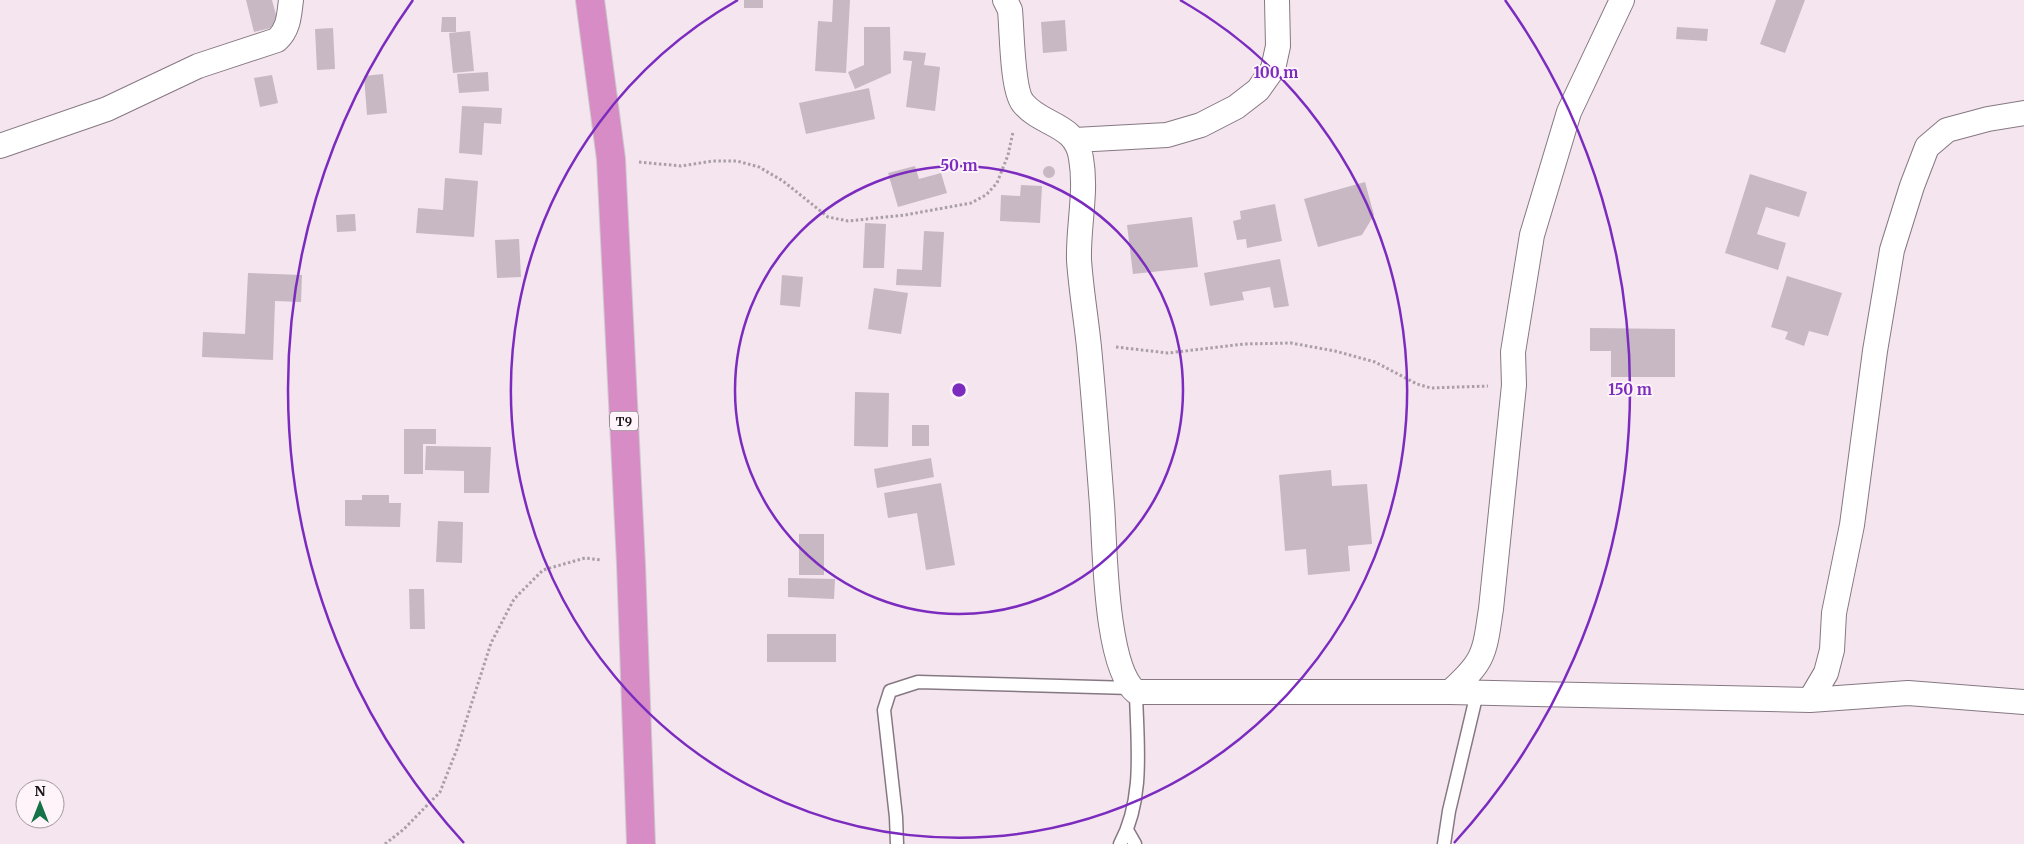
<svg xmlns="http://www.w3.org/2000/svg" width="2024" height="844" font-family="Merriweather,serif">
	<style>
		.building { fill: #c7b8c3 }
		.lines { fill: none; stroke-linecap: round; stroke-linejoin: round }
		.service-casing { stroke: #867882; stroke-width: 15 }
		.minor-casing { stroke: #867882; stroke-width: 26 }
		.trunk-casing { stroke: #cccbcc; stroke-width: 30 }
		.path { stroke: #ab9fa7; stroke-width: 3; stroke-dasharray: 2.5 2.5; stroke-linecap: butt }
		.service { stroke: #fff; stroke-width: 12 }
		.minor { stroke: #fff; stroke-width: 24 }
		.trunk { stroke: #d88cc6; stroke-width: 28 }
		.ring { fill: none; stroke: #7b2cbf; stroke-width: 2.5 }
		.labels { text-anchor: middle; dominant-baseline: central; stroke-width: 4; stroke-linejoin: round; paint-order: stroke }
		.shield { fill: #fef4fa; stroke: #5d565a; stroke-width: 1 }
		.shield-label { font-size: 12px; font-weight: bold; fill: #181316 }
		.centre { fill: #7b2cbf; stroke: #fef4fa; stroke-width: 2.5 }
		.ring-label { font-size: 15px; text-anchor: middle; font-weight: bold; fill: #7b2cbf; stroke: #fef4fa; stroke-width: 4; stroke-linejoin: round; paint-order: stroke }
	</style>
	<rect width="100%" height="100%" fill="#f4e5ef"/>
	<path class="building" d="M246,0h26l7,26 -25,6z
		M744,0h19v8h-19z
		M833,0h17l-4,73 -31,-2 3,-50 14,1z
		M1776,0h29l-20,53 -25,-9z
		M442,17h14v15h-15z
		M1065,20l2,31 -24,2 -2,-31z
		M864,27h26l1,46 -36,16 -7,-17 16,-7z
		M1677,27l31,2 -1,12 -31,-2z
		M333,28l2,41 -18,1 -2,-41z
		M470,31l4,40 -21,2 -4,-40z
		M904,51l22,2 -2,12 16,2 -5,44 -29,-4 6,-46 -9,-1z
		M488,72l1,19 -30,2 -2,-19z
		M383,74l4,39 -20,2 -3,-39z
		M272,75l6,28 -18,4 -6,-29z
		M869,88l6,31 -69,15 -7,-31z
		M462,106l40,2 -1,16 -17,-1 -2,32 -23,-2z
		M1043 172a6 6 0 1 1 12 0a6 6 0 1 1-12 0Z
		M915,166l4,13 22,-6 6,20 -49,14 -10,-34z
		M1750,174l57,18 -8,25 -33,-10 -9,27 29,9 -8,27 -53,-17z
		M445,178l33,3 -4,56 -58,-4 2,-25 25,2z
		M1365,182l9,33 -12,20 -44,12 -14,-48z
		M1021,185l21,1 -2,37 -40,-2 1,-26 19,1z
		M1275,204l7,37 -35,7 -1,-9 -9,1 -4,-19 8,-2 -1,-8z
		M355,214l1,17 -19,1 -1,-17z
		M1192,217l6,50 -65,7 -6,-49z
		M865,223l21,1 -2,44h-21z
		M924,231l20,1 -3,55 -45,-2 1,-16 25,1z
		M519,239l2,38 -24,1 -2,-38z
		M1280,259l9,47 -15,2 -4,-21 -28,5 2,8 -34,6 -6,-33z
		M248,273l54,2 -1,27 -26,-1 -2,59 -71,-3 1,-25 42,2z
		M782,275l21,2 -3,30 -20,-2z
		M1787,276l55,17 -14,43 -19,-5 -5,15 -19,-7 3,-7 -17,-5z
		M874,288l34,5 -7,41 -33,-5z
		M1590,328l85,1v48h-64v-26h-21z
		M855,392l34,1 -1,54 -34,-1z
		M912,425h17v21h-17z
		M404,429h32v15h-13v30h-19z
		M426,446l65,1 -2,46h-25v-22l-39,-1z
		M931,458l3,19 -57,11 -3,-19z
		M1331,470l1,16 35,-2 5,60 -24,2 2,25 -42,4 -2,-26 -21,2 -6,-76z
		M941,483l14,82 -29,5 -9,-57 -29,5 -4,-25z
		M362,495h27v8h12l-1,24 -55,-1v-26h17z
		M438,521l25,1 -1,41 -26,-1z
		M799,534h25v41h-25z
		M788,578l47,1 -1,20 -46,-2z
		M409,589h15l1,40h-15z
		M767,634h69v28h-69z"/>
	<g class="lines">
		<g class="service-casing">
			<path id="service" d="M1127,830l8,14
				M897,844l-1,-27 -12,-107 6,-19 28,-9 213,6
				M1120,844c25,-46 17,-101 16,-152
				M1444,844l5,-33 28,-118"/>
		</g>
		<g class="minor-casing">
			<path id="minor" d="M1005,0l5,10c2,20 2,80 13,93 18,23 53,20 58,55 6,34 -3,68 -2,102 2,29 7,58 10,87 5,53 9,105 13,158 3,41 3,162 34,187h314l360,8 98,-7 116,9
				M1075,140l92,-5 34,-10 35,-18 22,-17 15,-21 5,-23 -1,-46
				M0,146l107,-37 91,-43 79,-26c12,-11 12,-25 14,-40
				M1450,692c10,-9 20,-18 27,-29 10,-15 11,-37 14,-54l23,-224 -1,-33 19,-117 37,-123 53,-112
				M1810,700l16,-27 6,-23 2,-37 18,-88 23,-174 17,-101 20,-64 15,-39 20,-17 41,-11 36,-6"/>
		</g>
		<g class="trunk-casing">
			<path id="trunk" d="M590,0l21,159 20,405 10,280"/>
		</g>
		<path class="path" d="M639,162l42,4 32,-5h24l22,6 24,14 45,36 20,4 57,-6 66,-12 15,-8 11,-12 11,-28 5,-23
			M1116,347l52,6 76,-9 47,-1 44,8 40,11 42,22 14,4 57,-2
			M385,844l19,-15 36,-37 17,-43 34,-106 23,-44 29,-29 42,-12 16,2"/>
		<use href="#service" class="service"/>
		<use href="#minor" class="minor"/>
		<use href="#trunk" class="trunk"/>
	</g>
	<g class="ring">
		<circle cx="959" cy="390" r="224"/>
		<path d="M1180 0A448 448 0 1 1 738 0"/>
		<path d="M464 843A671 671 0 0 1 413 0M1505 0A671 671 0 0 1 1454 843"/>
	</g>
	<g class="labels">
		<rect class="shield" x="610" y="411.5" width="28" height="19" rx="4"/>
		<g class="shield-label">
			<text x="624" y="421">T9</text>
		</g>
	</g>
	<circle cx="959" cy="390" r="8" class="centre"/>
	<g class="ring-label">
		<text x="1276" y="78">100 m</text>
		<text x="959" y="171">50 m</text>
		<text x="1630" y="395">150 m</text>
	</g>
	<g transform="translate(40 804)"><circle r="24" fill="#fef4fa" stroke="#a29a9f"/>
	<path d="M0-4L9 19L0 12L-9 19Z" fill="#167247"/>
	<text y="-8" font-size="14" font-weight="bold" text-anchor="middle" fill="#181316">N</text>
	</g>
</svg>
